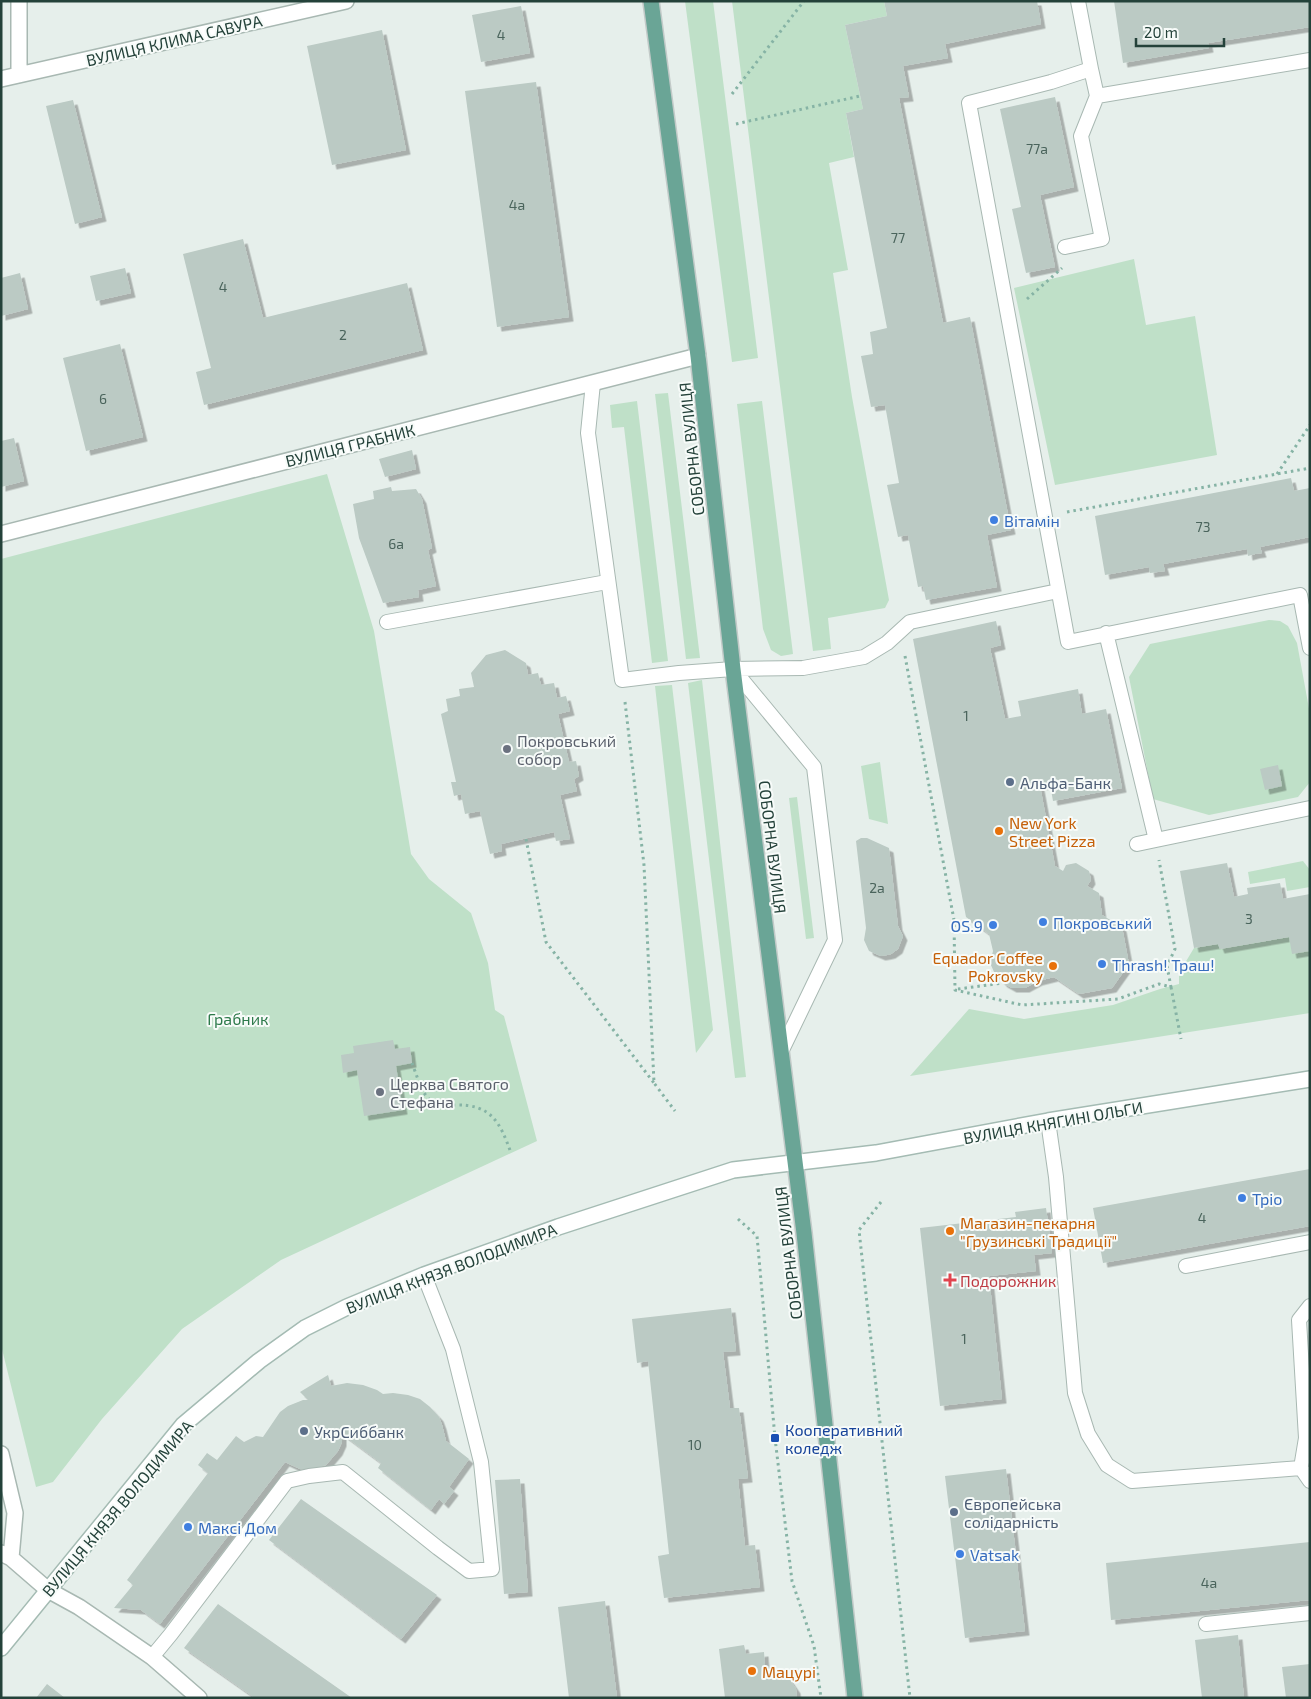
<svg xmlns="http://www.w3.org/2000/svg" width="1311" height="1699" font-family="'Exo 2',sans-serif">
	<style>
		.green { fill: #bfe0c8 }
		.building { fill: #bbcac4; filter: url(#shadow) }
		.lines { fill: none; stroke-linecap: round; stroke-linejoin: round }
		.lane-casing { stroke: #a8b8b2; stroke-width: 16 }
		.street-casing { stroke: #a8b8b2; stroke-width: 18 }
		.secondary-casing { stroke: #a4bbb3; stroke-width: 18 }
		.primary-casing { stroke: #c2cac8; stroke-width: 18 }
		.path { stroke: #86b3a5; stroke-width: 3; stroke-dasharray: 2.5 4; stroke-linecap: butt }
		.lane { stroke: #fff; stroke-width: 14 }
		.street { stroke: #fff; stroke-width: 15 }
		.secondary { stroke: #fff; stroke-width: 15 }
		.primary { stroke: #6aa596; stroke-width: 15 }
		.shop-dot { fill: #3f7fe0; stroke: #f7fbf9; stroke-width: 2 }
		.worship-dot { fill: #6b7280; stroke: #f7fbf9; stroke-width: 2 }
		.service-dot { fill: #5c6f8a; stroke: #f7fbf9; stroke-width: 2 }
		.food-dot { fill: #e8710a; stroke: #f7fbf9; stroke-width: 2 }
		.health-dot { fill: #e0444e; stroke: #f7fbf9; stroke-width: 2 }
		.transit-dot { fill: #1a4fb4; stroke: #f7fbf9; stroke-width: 2 }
		.labels { text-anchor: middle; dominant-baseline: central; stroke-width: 4; stroke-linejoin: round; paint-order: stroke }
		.number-label { font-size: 14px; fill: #4a645c }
		.street-label { font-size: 16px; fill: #24423a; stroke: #f7fbf9 }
		.shop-label { font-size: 16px; fill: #366cbe; stroke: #f7fbf9; text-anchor: start }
		.worship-label { font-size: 16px; fill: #5b616d; stroke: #f7fbf9; text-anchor: start }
		.service-label { font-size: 16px; fill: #4e5e75; stroke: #f7fbf9; text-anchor: start }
		.food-label { font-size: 16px; fill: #c56008; stroke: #f7fbf9; text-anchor: start }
		.park-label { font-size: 16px; fill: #2d7a4b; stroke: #f7fbf9 }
		.health-label { font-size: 16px; fill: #be3a42; stroke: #f7fbf9; text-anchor: start }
		.transit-label { font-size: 16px; fill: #164399; stroke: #f7fbf9; text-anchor: start }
	</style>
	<defs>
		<filter id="shadow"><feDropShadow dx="4.5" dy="4.5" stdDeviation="0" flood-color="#0004"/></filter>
	</defs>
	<rect width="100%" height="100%" fill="#e6efeb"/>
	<path class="green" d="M685,1h28l45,357 -26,4z
		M732,1h152l3,15 -42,9 18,84 -17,4 8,44 -25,6 19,107 -15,3 19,124 37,203 -4,8 -57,10 3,31 -18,2z
		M1134,259l12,66 49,-9 22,139 -162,30 -41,-197z
		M668,393l32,265 -14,1 -31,-265z
		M637,401l31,260 -16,2 -28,-236 -12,1 -2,-23z
		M762,401l31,253 -12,2 -10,-6 -8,-21 -26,-225z
		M327,474l47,157 37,223 18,25 42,34 17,50 7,47 9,6 33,125 -256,119 -99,69 -80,90 -49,63 -17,5 -35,-142v-786z
		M1269,620l11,1 8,5 9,17 13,71v68l-12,15 -89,18 -56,-16 -24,-122 21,-33z
		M702,680l44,397 -11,1 -47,-395z
		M672,685l41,345 -17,23 -41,-367z
		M880,762l8,62 -19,-5 -8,-53z
		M797,797l17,141 -8,1 -17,-141z
		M1303,861l7,9v17l-23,4 -2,-13 -35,6 -2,-12z
		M1289,937l21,14v62l-400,63 59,-67 55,10 89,-14 47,-16 19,-5v-11l15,-25 24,-4 2,5z"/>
	<path class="building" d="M884,1h153l4,23 -96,20 3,14 -45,8 6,31 -10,1 44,225 27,-6 41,213 -24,5 10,52 -71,13 -3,-14 -5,1 -10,-52 -10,2 -11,-52 12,-2 -14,-78 -14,2 -10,-51 12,-2 -3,-22 17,-4 -41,-215 17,-4 -18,-84 42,-9z
		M1114,1h196v26l-102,16 1,5 -86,15z
		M521,6l9,47 -49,9 -9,-47z
		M382,30l24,120 -74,15 -25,-119z
		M536,82l33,235 -72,10 -32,-236z
		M1055,97l19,90 -34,8 15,72 -29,6 -14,-64 9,-2 -21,-98z
		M73,100l29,117 -27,7 -29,-118z
		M243,239l20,79 144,-35 16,67 -219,55 -8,-33 15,-4 -28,-114z
		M125,268l6,25 -35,8 -6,-25z
		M20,273l8,36 -27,7v-38z
		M120,344l23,93 -57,14 -23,-93z
		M14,438l10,43 -23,6v-46z
		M412,450l4,19 -31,8 -6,-18z
		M1291,478l3,13 16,-3v49l-50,10 2,6 -7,1 -7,2 -1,-7 -84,15 2,7 -15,2 -1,-6 -44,8 -10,-59z
		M391,487l1,4 24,-2 6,10 10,49 -4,2 8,36 -18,4 1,7 -36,6 -24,-65 -6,-34 21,-5 -1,-8z
		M996,621l5,24 -11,3 15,71 16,-3 -3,-15 60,-12 4,25 24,-5 16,79 -69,13 -3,-17 -10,2 15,80 8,5 3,-6 10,-2 13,8 2,9 -4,6 12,7 3,22 20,12 7,37 -17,24 -33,6 -25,-17 -16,4 -13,7h-13l-9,-5 -8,-9 -5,-11 3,-12 -4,-17 -23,-17 -53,-278z
		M505,650l21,13 2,12 10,-2 3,12 13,-2 3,15 9,-2 4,15 -12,3 11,48 7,-1 3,15 -5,3 3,12 -17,4 10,44 -14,2 -2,-9 -53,12 1,7 -12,3 -10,-43 -15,3 -4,-20 -7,2 -3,-14h5l-15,-68 7,-3 -2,-12 14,-3 -1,-7 15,-2 -3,-14 15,-18z
		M1278,765l4,21 -17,4 -5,-21z
		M861,838h6l22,10 9,78 5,10 -5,13 -7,5 -4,1 -6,1 -12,-5 -5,-11 2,-12 -10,-87z
		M1227,863l7,34 14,-3 -1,-6 33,-5 3,16 27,-5v57l-18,3 -3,-17 -69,12 -2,-5 -24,4 -14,-77z
		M393,1040l2,9 15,-2 2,16 -16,3 7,44 -39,6 -7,-46 -14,3 -2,-18 13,-2 -1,-7z
		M1310,1169v57l-207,37 -10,-55z
		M1046,1208l6,45 -18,2 2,16 -47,5 13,123 -62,7 -20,-178 96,-11 -1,-5z
		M731,1308l5,43 -13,1 7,56h9l9,70 -10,1 7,67 10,-1 5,42 -96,11 -6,-42 11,-2 -21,-193 -11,2 -5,-44z
		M328,1375l3,11 16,-3 16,2 14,5 6,4 10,-1 15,2 12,4 10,8 9,10 3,8 4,16 23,18 -20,28 5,4 -10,13 -5,-5 -8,11 -53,-42 3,-5 -39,-29v8l-4,9 -12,14 -17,5 -9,-1 -15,-7 -125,162 -19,-14 -27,-2 19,-23 -6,-5 81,-107 -10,-8 9,-12 10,7 19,-24 8,6 12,-6 7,1 17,-25 8,-6 15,-6h5l-8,-8z
		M1006,1469l19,162 -60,7 -20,-162z
		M520,1479l8,113 -24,2 -9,-114z
		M301,1499l136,96 -36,44 -132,-99z
		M1310,1542v58l-199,20 -5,-57z
		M605,1601l12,97h-48l-11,-91z
		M218,1604l134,94h-97l-71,-50z
		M1238,1635l6,63h-42l-7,-58z
		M744,1645l2,9 18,-2 1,14 12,3 8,4 11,16 1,9h-72l-6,-49z
		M1310,1664v34h-24l-4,-31z
		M47,1684l18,14h-29z"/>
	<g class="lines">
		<g class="lane-casing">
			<path id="lane" d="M1078,1l13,68 -40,13 -82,21 99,539 232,-47 10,53
				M1091,69l6,27 213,-36
				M1065,247l37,-8 -21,-103 16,-40
				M593,383l-5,50 34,247 57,-7 54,-4 70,-1 61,-11 23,-14 23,-21 148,-31
				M387,622l220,-40
				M1106,633l50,207 154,-32
				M733,669l81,98 21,173 -54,112
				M1137,844l19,-4
				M1048,1121l8,56 19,216 13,41 19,31 25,16 169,-13
				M1186,1266l124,-24
				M1310,1306l-11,14 7,118 -5,30 9,13
				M1206,1624l104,-11
				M152,1657l19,-23 116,-153 22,-5 34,-4 95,76 31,23 23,-2 -11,-107 -28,-113 -29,-74"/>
		</g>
		<g class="street-casing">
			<path id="street" d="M19,1v74
				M1,79l345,-78
				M1,534l697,-178
				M1,1454l14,59 -4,45
				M1,1553l10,5 37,32 31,17 73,50 47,41"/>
		</g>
		<g class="secondary-casing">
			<path id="secondary" d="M1,1648l182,-223 76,-64 46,-33 42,-21 77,-32 134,-48 175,-57 143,-17 172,-32 262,-42"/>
		</g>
		<g class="primary-casing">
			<path id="primary" d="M651,1l47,355 35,313 71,564 51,465"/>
		</g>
		<path class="path" d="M732,94l72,-93
			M736,124l124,-28
			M1027,299l35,-31
			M1277,474l33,-49
			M1067,512l243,-44
			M905,656l49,264 1,70 67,15 96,-6 41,-15 12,3 -4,-21 8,-17 -16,-89
			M625,702l19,163 10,218 21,28
			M526,839l20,103 108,141
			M1171,987l10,52
			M958,989l45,-6
			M412,1063c4,10 9,28 16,35 7,7 18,7 27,7 36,-1 45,17 56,48
			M881,1202l-22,28 51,468
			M738,1219l19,17 18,202 17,143 22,65 7,52"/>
		<use href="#lane" class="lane"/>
		<use href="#street" class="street"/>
		<use href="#secondary" class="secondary"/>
		<use href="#primary" class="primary"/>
	</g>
	<g class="shop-dot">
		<circle cx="994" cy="520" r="5"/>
		<circle cx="1043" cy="922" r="5"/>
		<circle cx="993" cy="925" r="5"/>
		<circle cx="1102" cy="964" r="5"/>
		<circle cx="1242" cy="1198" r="5"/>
		<circle cx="188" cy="1527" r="5"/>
		<circle cx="960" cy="1554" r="5"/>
	</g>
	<g class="worship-dot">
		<circle cx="507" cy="749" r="5"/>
		<circle cx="380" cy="1092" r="5"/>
	</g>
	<g class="service-dot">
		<circle cx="1010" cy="782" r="5"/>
		<circle cx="304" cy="1431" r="5"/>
		<circle cx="954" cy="1512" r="5"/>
	</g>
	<g class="food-dot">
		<circle cx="999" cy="831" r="5"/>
		<circle cx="1053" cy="966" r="5"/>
		<circle cx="950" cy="1231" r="5"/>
		<circle cx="752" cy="1671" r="5"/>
	</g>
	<path class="health-dot" d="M947.5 1272.5h5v5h5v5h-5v5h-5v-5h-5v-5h5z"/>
	<rect class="transit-dot" x="770" y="1433" width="10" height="10" rx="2.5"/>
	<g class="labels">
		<g class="number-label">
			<text x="501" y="34">4</text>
			<text x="1037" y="148">77а</text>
			<text x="517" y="204">4а</text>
			<text x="898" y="237">77</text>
			<text x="223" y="286">4</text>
			<text x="343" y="334">2</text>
			<text x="103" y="398">6</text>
			<text x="1203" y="526">73</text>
			<text x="396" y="543">6а</text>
			<text x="966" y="715">1</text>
			<text x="877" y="887">2а</text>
			<text x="1249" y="918">3</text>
			<text x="1202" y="1217">4</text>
			<text x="964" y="1338">1</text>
			<text x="695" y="1444">10</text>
			<text x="1209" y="1582">4а</text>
		</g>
		<g class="street-label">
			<text transform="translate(174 40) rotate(-13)">ВУЛИЦЯ КЛИМА САВУРА</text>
			<text transform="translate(350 445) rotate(-14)">ВУЛИЦЯ ГРАБНИК</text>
			<text transform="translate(691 449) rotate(-96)">СОБОРНА ВУЛИЦЯ</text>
			<text transform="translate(773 847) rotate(83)">СОБОРНА ВУЛИЦЯ</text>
			<text transform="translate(1053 1122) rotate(-10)">ВУЛИЦЯ КНЯГИНІ ОЛЬГИ</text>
			<text transform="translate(788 1253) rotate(-97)">СОБОРНА ВУЛИЦЯ</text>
			<text transform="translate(451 1268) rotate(-21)">ВУЛИЦЯ КНЯЗЯ ВОЛОДИМИРА</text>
			<text transform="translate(117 1508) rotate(-50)">ВУЛИЦЯ КНЯЗЯ ВОЛОДИМИРА</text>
		</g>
		<g class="shop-label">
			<text x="1004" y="520">Вітамін</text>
			<text x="1053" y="922">Покровський</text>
			<text x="983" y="925" text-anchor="end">OS.9</text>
			<text x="1112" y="964">Thrash! Траш!</text>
			<text x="1252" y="1198">Тріо</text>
			<text x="198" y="1527">Максі Дом</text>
			<text x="970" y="1554">Vatsak</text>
		</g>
		<g class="worship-label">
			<text x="517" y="740">Покровський<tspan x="517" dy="18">собор</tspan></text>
			<text x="390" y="1083">Церква Святого<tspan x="390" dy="18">Стефана</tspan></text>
		</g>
		<g class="service-label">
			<text x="1020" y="782">Альфа-Банк</text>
			<text x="314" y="1431">УкрСиббанк</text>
			<text x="964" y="1503">Європейська<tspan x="964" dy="18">солідарність</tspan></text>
		</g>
		<g class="food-label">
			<text x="1009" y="822">New York<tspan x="1009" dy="18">Street Pizza</tspan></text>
			<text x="1043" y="957" text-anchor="end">Equador Coffee<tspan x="1043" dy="18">Pokrovsky</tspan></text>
			<text x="960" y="1222">Магазин-пекарня<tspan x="960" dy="18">"Грузинські Традиції"</tspan></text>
			<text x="762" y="1671">Мацурі</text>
		</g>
		<g class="park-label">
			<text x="238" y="1018">Грабник</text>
		</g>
		<g class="health-label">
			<text x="960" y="1280">Подорожник</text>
		</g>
		<g class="transit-label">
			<text x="785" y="1429">Кооперативний<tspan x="785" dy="18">коледж</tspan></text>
		</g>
	</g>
	<rect width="1311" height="1699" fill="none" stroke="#24423a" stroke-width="5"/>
	<path d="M1136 38v8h88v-8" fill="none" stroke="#24423a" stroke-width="2.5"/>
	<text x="1144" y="38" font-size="15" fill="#24423a" stroke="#f7fbf9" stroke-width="4" paint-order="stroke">20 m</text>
</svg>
